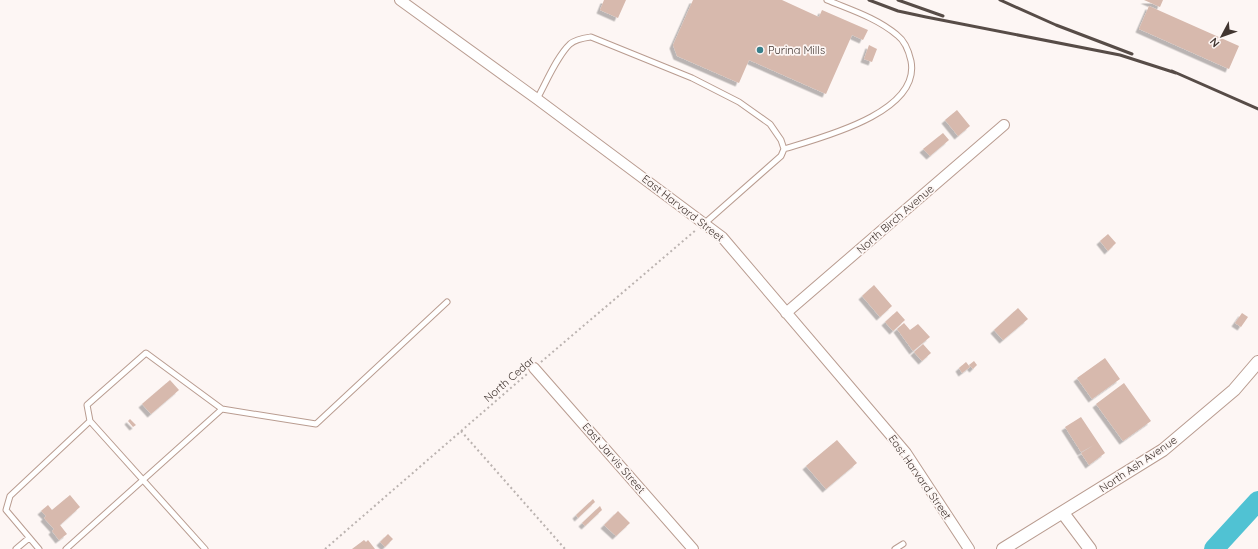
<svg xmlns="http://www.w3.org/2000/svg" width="1258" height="549" font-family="Quicksand,sans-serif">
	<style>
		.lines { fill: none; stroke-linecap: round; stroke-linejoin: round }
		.river { stroke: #50c2d3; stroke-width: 20 }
		.building { fill: #d7b9ad; filter: url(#shadow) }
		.service-casing { stroke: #b99c90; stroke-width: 7 }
		.minor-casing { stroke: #b99c90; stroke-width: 12 }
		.tertiary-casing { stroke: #b99c90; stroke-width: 14 }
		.path { stroke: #bbb3b0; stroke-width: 2; stroke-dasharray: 2 3; stroke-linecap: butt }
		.service { stroke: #fff; stroke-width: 5 }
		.minor { stroke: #fff; stroke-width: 10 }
		.tertiary { stroke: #fff; stroke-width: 12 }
		.rail { stroke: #574c47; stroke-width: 3 }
		.poi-dot { fill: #39808b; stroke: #fdf6f4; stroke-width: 1.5 }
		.labels { text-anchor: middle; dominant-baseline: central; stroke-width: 3.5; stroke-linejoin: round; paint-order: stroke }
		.poi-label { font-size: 11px; fill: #413530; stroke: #fdf6f4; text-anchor: start }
		.street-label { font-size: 11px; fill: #413530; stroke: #fdf6f4 }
	</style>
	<defs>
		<filter id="shadow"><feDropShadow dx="-3.5" dy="3.5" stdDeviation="0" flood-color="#0004"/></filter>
	</defs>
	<rect width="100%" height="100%" fill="#fdf6f4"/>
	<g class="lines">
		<path class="river" d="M1214,549l44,-48"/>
	</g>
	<path class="building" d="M604,0h22l-8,18 -18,-8z
		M693,0h89l37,17 3,-7 46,20 -5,10 -11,-5 -26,59 -77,-34 -10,23 -62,-27 -4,-11z
		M1144,0h19l-3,7z
		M1149,6l90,40 -10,23 -90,-40z
		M869,45l8,4 -5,13 -8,-3z
		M957,110l13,16 -12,10 -13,-16z
		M943,133l6,7 -19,16 -7,-7z
		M1108,234l8,9 -8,8 -8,-10z
		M874,285l18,21 -12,11 -18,-21z
		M1018,308l10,11 -25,21 -9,-10z
		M897,311l8,9 -12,11 -8,-9z
		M1242,313l6,4 -7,10 -6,-4z
		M904,323l6,7 8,-6 12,13 -17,14 -16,-22z
		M923,344l8,9 -9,8 -8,-9z
		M1105,358l15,21 -28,20 -15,-21z
		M974,361l3,4 -4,4 -4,-4z
		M966,362l4,5 -8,6 -3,-5z
		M170,380l9,10 -28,24 -9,-10z
		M1124,383l27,38 -28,20 -27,-37z
		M1081,417l24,36 -16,12 -8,-12 13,-8 -13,7 -16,-25z
		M130,419l6,6 -3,2 -5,-6z
		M837,440l20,23 -31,26 -20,-23z
		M70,495l10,12 -20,18 7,9 -8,6 -7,-9 2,-2 -10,-11 2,-2 -5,-5 7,-6 4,5z
		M593,499l2,3 -17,16 -2,-3z
		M600,506l2,4 -17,16 -3,-3z
		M618,511l12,12 -14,13 -12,-11z
		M388,534l5,5 -8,8 -5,-5z
		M364,540l2,2 2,-2 7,9h-23z"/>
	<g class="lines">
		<g class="service-casing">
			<path id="service" d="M537,99c9,-16 20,-43 33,-55 6,-5 14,-6 21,-7l101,41 47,24 31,22 11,16 3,9 -3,7 -76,67
				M784,149c36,-11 137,-36 127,-88 -2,-9 -6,-20 -14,-26 -20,-17 -46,-25 -70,-35
				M222,409l94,15 131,-122
				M16,549l13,-11
				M39,549l-33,-39 4,-14 80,-75 115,128
				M66,549l156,-140 -76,-56 -59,52 3,16
				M895,549l8,-5"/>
		</g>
		<g class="minor-casing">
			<path id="minor" d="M400,0l137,99 185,138 184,216 63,96
				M786,313l218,-188
				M534,368l159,181"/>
		</g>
		<g class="tertiary-casing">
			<path id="tertiary" d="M1063,513l27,36
				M1003,549l160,-99 71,-60 24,-28"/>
		</g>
		<path class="path" d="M541,362l155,-132
			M461,431l104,118
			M325,549l202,-175"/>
		<use href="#service" class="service"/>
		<use href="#minor" class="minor"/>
		<use href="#tertiary" class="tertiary"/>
		<path class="rail" d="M869,0l29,11 28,6 194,38 56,18
			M898,0l45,16
			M1000,0l56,25 76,29
			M1172,71l86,38"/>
	</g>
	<circle class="poi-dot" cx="760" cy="50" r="4"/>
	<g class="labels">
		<g class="poi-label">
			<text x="768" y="50">Purina Mills</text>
		</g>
		<g class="street-label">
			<text transform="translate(683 208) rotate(38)">East Harvard Street</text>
			<text transform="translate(895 219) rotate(-41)">North Birch Avenue</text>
			<text transform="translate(509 379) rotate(-41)">North Cedar</text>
			<text transform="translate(614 458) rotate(49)">East Jarvis Street</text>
			<text transform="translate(1138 464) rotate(-34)">North Ash Avenue</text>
			<text transform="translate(920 477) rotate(55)">East Harvard Street</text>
		</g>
	</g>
	<g transform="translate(1222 36) rotate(229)" stroke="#fdf6f4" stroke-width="3" paint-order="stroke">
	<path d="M0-3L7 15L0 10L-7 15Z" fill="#413530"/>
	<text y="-6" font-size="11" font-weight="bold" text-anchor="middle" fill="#413530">N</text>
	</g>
</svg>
